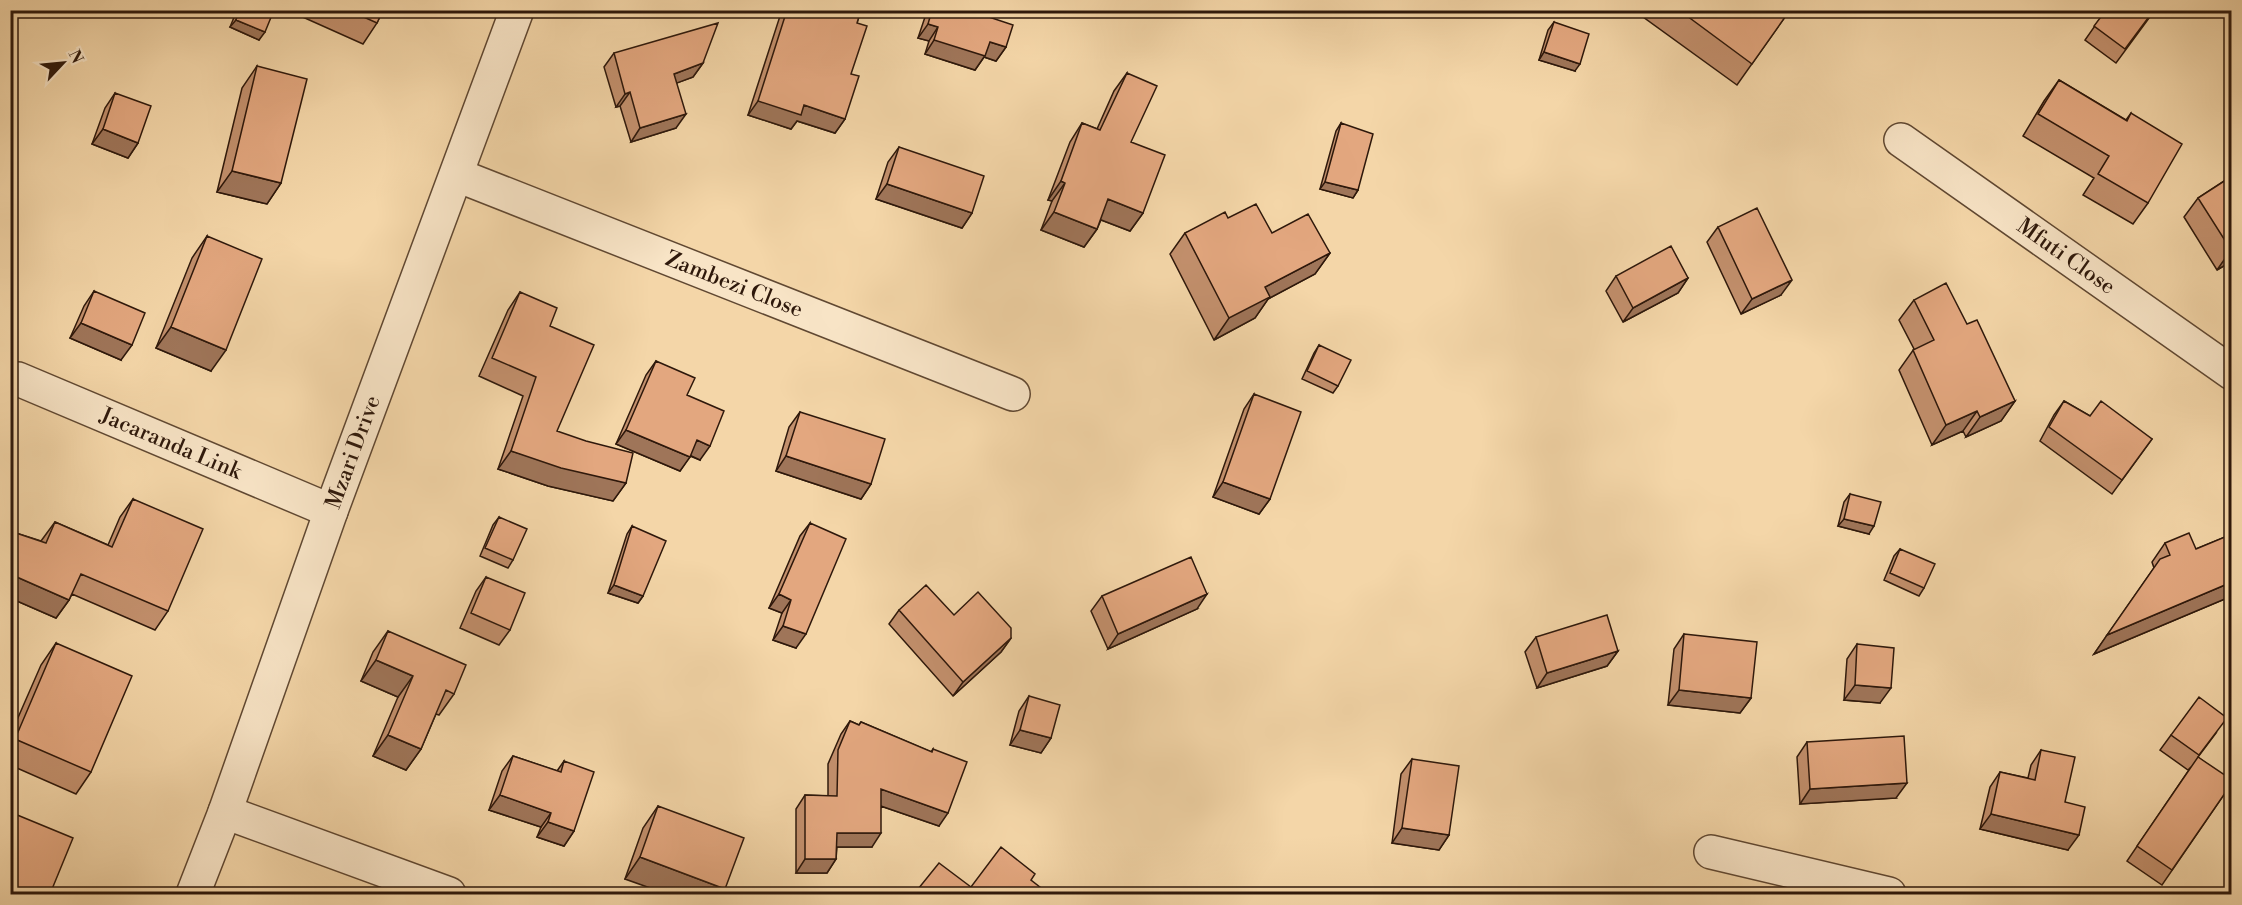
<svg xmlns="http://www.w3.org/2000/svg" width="2242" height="905" font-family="'Libre Bodoni',serif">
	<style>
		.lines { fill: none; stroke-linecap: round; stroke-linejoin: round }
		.minor-casing { stroke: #604832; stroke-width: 36 }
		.tertiary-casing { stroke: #604832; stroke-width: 36 }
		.minor { stroke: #f8e4c6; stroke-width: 33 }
		.tertiary { stroke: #f8e4c6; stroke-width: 33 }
		.wall { fill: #c3906d; stroke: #2e180b; stroke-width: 1.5 }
		.shaded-wall { fill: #9f7559; stroke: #2e180b; stroke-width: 1.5 }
		.building { fill: #e3a77f; stroke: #2e180b; stroke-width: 1.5 }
		.labels { text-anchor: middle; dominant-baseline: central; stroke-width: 6; stroke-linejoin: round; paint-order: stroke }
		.street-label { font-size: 22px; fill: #2e180b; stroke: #f8e4c6 }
	</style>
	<rect width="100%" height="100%" fill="#f4d6a8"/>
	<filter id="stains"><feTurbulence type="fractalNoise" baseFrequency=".00333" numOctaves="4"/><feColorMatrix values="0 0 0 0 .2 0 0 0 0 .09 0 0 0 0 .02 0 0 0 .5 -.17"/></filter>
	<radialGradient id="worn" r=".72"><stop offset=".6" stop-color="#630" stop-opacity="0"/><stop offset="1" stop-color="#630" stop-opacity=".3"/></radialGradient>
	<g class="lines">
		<g class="minor-casing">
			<g id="minor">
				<path id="s1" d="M1901,140l331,233"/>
				<path id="s2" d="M457,175l556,219"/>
				<path id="s3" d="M10,379h8l313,132"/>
				<path d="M225,812l224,82"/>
				<path d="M1711,852l178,42"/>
			</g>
		</g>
		<g class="tertiary-casing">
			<g id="tertiary">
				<path id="s4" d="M193,894l32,-82 106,-301 186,-501"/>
			</g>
		</g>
		<use href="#minor" class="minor"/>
		<use href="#tertiary" class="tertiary"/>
	</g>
	<path class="wall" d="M237,10h37l-15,30 -29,-13z
		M287,10h96l-6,13 -14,21z
		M784,10h77l-4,13 -6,51 -6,45 -10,14 -38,-12 -6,8 -43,-14 32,-99z
		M928,10h40l38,37 -10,14 -12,-4 -9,13 -50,-16 4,-13 -11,-3 8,-24z
		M1642,10h148l-53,75 -98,-71z
		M2106,10h49l-39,53 -31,-23z
		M1554,22l21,49 -36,-11 9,-30z
		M614,53l89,10 -10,14 -17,6v45l-45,14 -11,-36 -4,1 -12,-40z
		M257,66l24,117 -14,21 -50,-12 25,-104z
		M1127,73l4,69 12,71 -13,18 -29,-11 -4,9 -13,18 -43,-17 11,-29 -4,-1 22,-58 12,-19 15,6 17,-38z
		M2059,80l67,40 5,-7 17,90 -15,21 -50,-29 11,-17 -71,-42 21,-35z
		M115,93l23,50 -10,15 -36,-14 13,-36z
		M1341,123l17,67 -5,8 -33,-9 16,-58z
		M899,147l73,66 -10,15 -86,-29 12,-37z
		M2232,176v85l-15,9 -33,-53 14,-19z
		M1228,218l102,35 -15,21 -47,25 -13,19 -41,22 -44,-86 15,-21z
		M1718,227l63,68 -40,19 -34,-72z
		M207,236l4,135 -55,-23 36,-90z
		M1616,276l72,2 -10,15 -55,29 -17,-31z
		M94,291l27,69 -51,-22 14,-32z
		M520,292l30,34 7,105 69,52 -13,18 -65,-15 -50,-17 25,-73 -44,-20 29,-66z
		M1914,300l53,24 48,77 -14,20 -35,16 -3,-6 -31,14 -33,-75 15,-21 -15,-29z
		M1319,345l19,41 -5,7 -31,-14 12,-26z
		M656,361l31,34 13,65 -10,-4 -10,15 -64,-27 30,-69z
		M1254,394l16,105 -11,15 -46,-17 31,-88z
		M2064,401l26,15 62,23 -40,55 -72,-53 14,-26z
		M800,412l71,72 -10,15 -85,-28 13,-44z
		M1850,494l19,40 -31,-8 6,-24z
		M133,499l35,112 -13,19 -83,-36 -3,6 -13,18 -46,-20v-67l31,10 14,-19 53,23 12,-28z
		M499,517l14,43 -5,8 -28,-12 13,-31z
		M810,523l-14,125 -23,-8 9,-27 -13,-5 31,-72z
		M632,526l11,70 -5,7 -30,-10 19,-59z
		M2232,534v62l-138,58 60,-86 -2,-6 13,-19 31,6z
		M1900,549l24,39 -5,8 -35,-16 10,-24z
		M486,577l24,53 -11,15 -39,-17 16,-37z
		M1102,596l95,13 -89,40 -17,-38z
		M899,610l55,5 57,23 -10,14 -48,44 -64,-72z
		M388,631l66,63 -15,21 -3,-1 -15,35 -15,21 -33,-14 25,-59 -37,-16 12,-29z
		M1684,634l67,64 -11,15 -72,-8 6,-56z
		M1536,637l82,14 -11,15 -70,22 -12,-36z
		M56,643l35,129 -15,22 -66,-29v-29l31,-71z
		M1857,644l23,59 -36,-3 3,-41z
		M1029,696l22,42 -10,15 -31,-8 9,-34z
		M850,721l9,4 2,-3 70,30 2,-3 6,77 -58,-20 -9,41h-35l-1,12 -9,14h-31v-64l9,-14 23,1v-32l13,-30z
		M2216,733l-18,24 34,26 -70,102 -35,-24 64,-94 -3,3 -28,-20 11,-15z
		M1807,742l89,56 -96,6 -3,-47z
		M2041,750l24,52 3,48 -88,-21 10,-42 10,-15 28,6 3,-13z
		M513,756l44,15 7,-10 10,70 -10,15 -27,-9 4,-10 -52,-17 13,-39z
		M1412,759l37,76 -10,15 -47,-7 9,-69z
		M658,806l64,88 -97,-15 18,-51z"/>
	<path class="shaded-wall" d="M236,20l29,12 -6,8 -29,-13z
		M928,24l10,3 -9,14 -11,-3z
		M934,40l56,2 16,5 -10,14 -12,-4 -9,13 -50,-16z
		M1544,52l36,12 -5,7 -36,-11z
		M703,63l-10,14 -29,11 10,-14z
		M630,92l-10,14 -4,1 9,-13z
		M758,101l46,4 41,14 -10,14 -38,-12 -6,8 -43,-14z
		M686,114l-10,14 -45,14 9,-14z
		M103,129l35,14 -10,15 -36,-14z
		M232,171l49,12 -14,21 -50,-12z
		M1061,181l4,2 -13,18 -4,-1z
		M1325,182l33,8 -5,8 -33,-9z
		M887,184l85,29 -10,15 -86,-29z
		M1108,199l35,14 -13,18 -34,-13z
		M1054,212l43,17 -13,18 -43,-17z
		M2232,250v11l-15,9 14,-20z
		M1330,253l-15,21 -47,25 -13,19 -41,22 15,-22 36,-31z
		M1688,278l-10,15 -55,29 10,-14z
		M1792,280l-11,15 -40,19 11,-15z
		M81,323l51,22 -11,15 -51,-22z
		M171,327l55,23 -15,21 -55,-23z
		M2015,401l-14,20 -35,16 14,-20z
		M1977,411l-14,20 -31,14 14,-20z
		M626,430l64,27 -10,14 -64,-27z
		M697,440l13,6 -10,14 -13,-6z
		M511,451l115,32 -13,18 -65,-15 -50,-17z
		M786,456l85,28 -10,15 -85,-28z
		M1223,482l47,17 -11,15 -46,-17z
		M1844,519l30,7 -5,8 -31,-8z
		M10,574l59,26 -13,18 -46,-20z
		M2232,582v14l-138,58 13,-19z
		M614,585l29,11 -5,7 -30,-10z
		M779,594l12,6 -9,13 -13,-5z
		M1207,594l-10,15 -89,40 10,-15z
		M783,626l23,8 -10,14 -23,-8z
		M1011,638l-10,14 -48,44 10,-14z
		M1618,651l-11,15 -70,22 10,-15z
		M376,660l37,16 -15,21 -37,-16z
		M1855,685l36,3 -11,15 -36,-3z
		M1679,690l72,8 -11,15 -72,-8z
		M1020,730l31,8 -10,15 -31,-8z
		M388,735l33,14 -15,21 -33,-14z
		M1907,783l-11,15 -96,6 10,-15z
		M881,789l67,24 -9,13 -67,-23z
		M500,795l51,18 -10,14 -52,-17z
		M1991,814l88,21 -11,15 -88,-21z
		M548,822l26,9 -10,15 -27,-9z
		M1402,828l47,7 -10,15 -47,-7z
		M837,833h44l-9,14h-45z
		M640,857l85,32 -3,5h-55l-42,-15z
		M805,859h31l-9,14h-31z"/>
	<path class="building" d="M239,10h35l-9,22 -29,-12z
		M348,10h35l-6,13z
		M787,10h32l4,2 1,-2h37l-4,13 10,3 -16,48 8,2 -14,43 -41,-14 -3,10 -43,-14z
		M932,10h36l45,15 -7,22 -16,-5 -5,14 -51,-16 4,-13 -10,-3z
		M1679,10h111l-38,54z
		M2106,10h48l-29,39 -31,-23z
		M1554,22l35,12 -9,30 -36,-12z
		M718,23l-15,40 -29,11 12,40 -46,14 -10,-36 -5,2 -11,-41z
		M257,66l50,13 -26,104 -49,-12z
		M1127,73l30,13 -26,56 34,13 -22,58 -35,-14 -11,30 -43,-17 11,-29 -4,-2 21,-58 18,7z
		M2059,80l68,41 4,-8 51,31 -34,59 -50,-29 11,-18 -71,-42z
		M115,93l36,13 -13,37 -35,-14z
		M1341,123l32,11 -15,56 -33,-8z
		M899,147l85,29 -12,37 -85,-29z
		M2232,176v74h-1l-33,-52z
		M1256,204l16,29 36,-19 22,39 -65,34 5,10 -41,21 -44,-85 40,-21 3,6z
		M1757,208l35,72 -40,19 -34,-72z
		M207,236l55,23 -36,91 -55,-23z
		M1671,246l17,32 -55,30 -17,-32z
		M1946,283l21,41 10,-4 38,81 -35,16 -3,-6 -31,14 -33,-75 21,-10 -20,-40z
		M94,291l51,22 -13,32 -51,-22z
		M520,292l37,16 -7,18 44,19 -37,86 29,10 47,12 -7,30 -65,-15 -50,-17 25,-74 -44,-19z
		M1319,345l32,15 -13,26 -31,-15z
		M656,361l39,17 -8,17 37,16 -14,35 -13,-6 -7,17 -64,-27z
		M1254,394l47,18 -31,87 -47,-17z
		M2064,401l26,15 11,-15 51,38 -30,41 -73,-53z
		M800,412l85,27 -14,45 -85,-28z
		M1850,494l31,8 -7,24 -30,-7z
		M133,499l70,30 -35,82 -87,-37 -12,26 -59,-26v-43l36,12 9,-21 57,25z
		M499,517l28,12 -14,31 -28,-12z
		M810,523l36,16 -40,95 -23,-8 8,-26 -12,-6z
		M632,526l34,15 -23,55 -29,-11z
		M2189,533l7,16 36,-15v48l-125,53 53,-76 10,-4 -5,-12z
		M1900,549l35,15 -11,24 -34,-15z
		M1191,557l16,37 -89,40 -16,-38z
		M486,577l39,16 -15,37 -39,-17z
		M926,585l28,30 24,-23 33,36v10l-48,44 -64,-72z
		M1607,615l11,36 -71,22 -11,-36z
		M388,631l78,34 -12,29 -8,-4 -25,59 -33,-14 25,-59 -37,-16z
		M1684,634l73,8 -6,56 -72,-8z
		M56,643l76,33 -41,96 -76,-33z
		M1857,644l37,4 -3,40 -36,-3z
		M1029,696l31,9 -9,33 -31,-8z
		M2199,697l28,21 -28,37 -28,-20z
		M850,721l9,4 2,-3 71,30 1,-3 34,13 -19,51 -67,-24v44h-44l-1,26h-31v-64l32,1 1,-46z
		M1904,736l3,47 -97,6 -3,-47z
		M2041,750l34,7 -10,45 20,5 -6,28 -88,-21 9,-42 35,8z
		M513,756l48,16 3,-11 30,11 -20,59 -26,-9 3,-9 -51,-18z
		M2198,757l34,23v3l-60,87 -35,-24z
		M1412,759l47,7 -10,69 -47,-7z
		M658,806l86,32 -19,51 -85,-32z
		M10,812l63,26 -23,56h-40z
		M1001,847l34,27 -4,6 14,11 -3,3h-128l25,-31 32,24z"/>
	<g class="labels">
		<g class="street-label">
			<text stroke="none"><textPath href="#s1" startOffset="202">Mfuti Close</textPath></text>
			<text stroke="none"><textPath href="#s2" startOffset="298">Zambezi Close</textPath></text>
			<text stroke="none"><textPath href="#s3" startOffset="174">Jacaranda Link</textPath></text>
			<text stroke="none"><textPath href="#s4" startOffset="470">Mzari Drive</textPath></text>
		</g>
	</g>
	<rect width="2242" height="905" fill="none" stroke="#f4d6a8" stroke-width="36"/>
	<rect x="12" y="12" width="2218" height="881" fill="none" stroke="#2e180b" stroke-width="3"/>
	<rect x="18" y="18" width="2206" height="869" fill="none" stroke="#2e180b" stroke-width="1.5"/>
	<g transform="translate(63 63) rotate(64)" stroke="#f8e4c6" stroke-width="4.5" paint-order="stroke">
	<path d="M0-4.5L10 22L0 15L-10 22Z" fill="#2e180b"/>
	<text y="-9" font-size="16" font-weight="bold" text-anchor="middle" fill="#2e180b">N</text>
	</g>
	<rect width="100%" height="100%" filter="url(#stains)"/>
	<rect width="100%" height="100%" fill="url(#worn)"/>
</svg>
